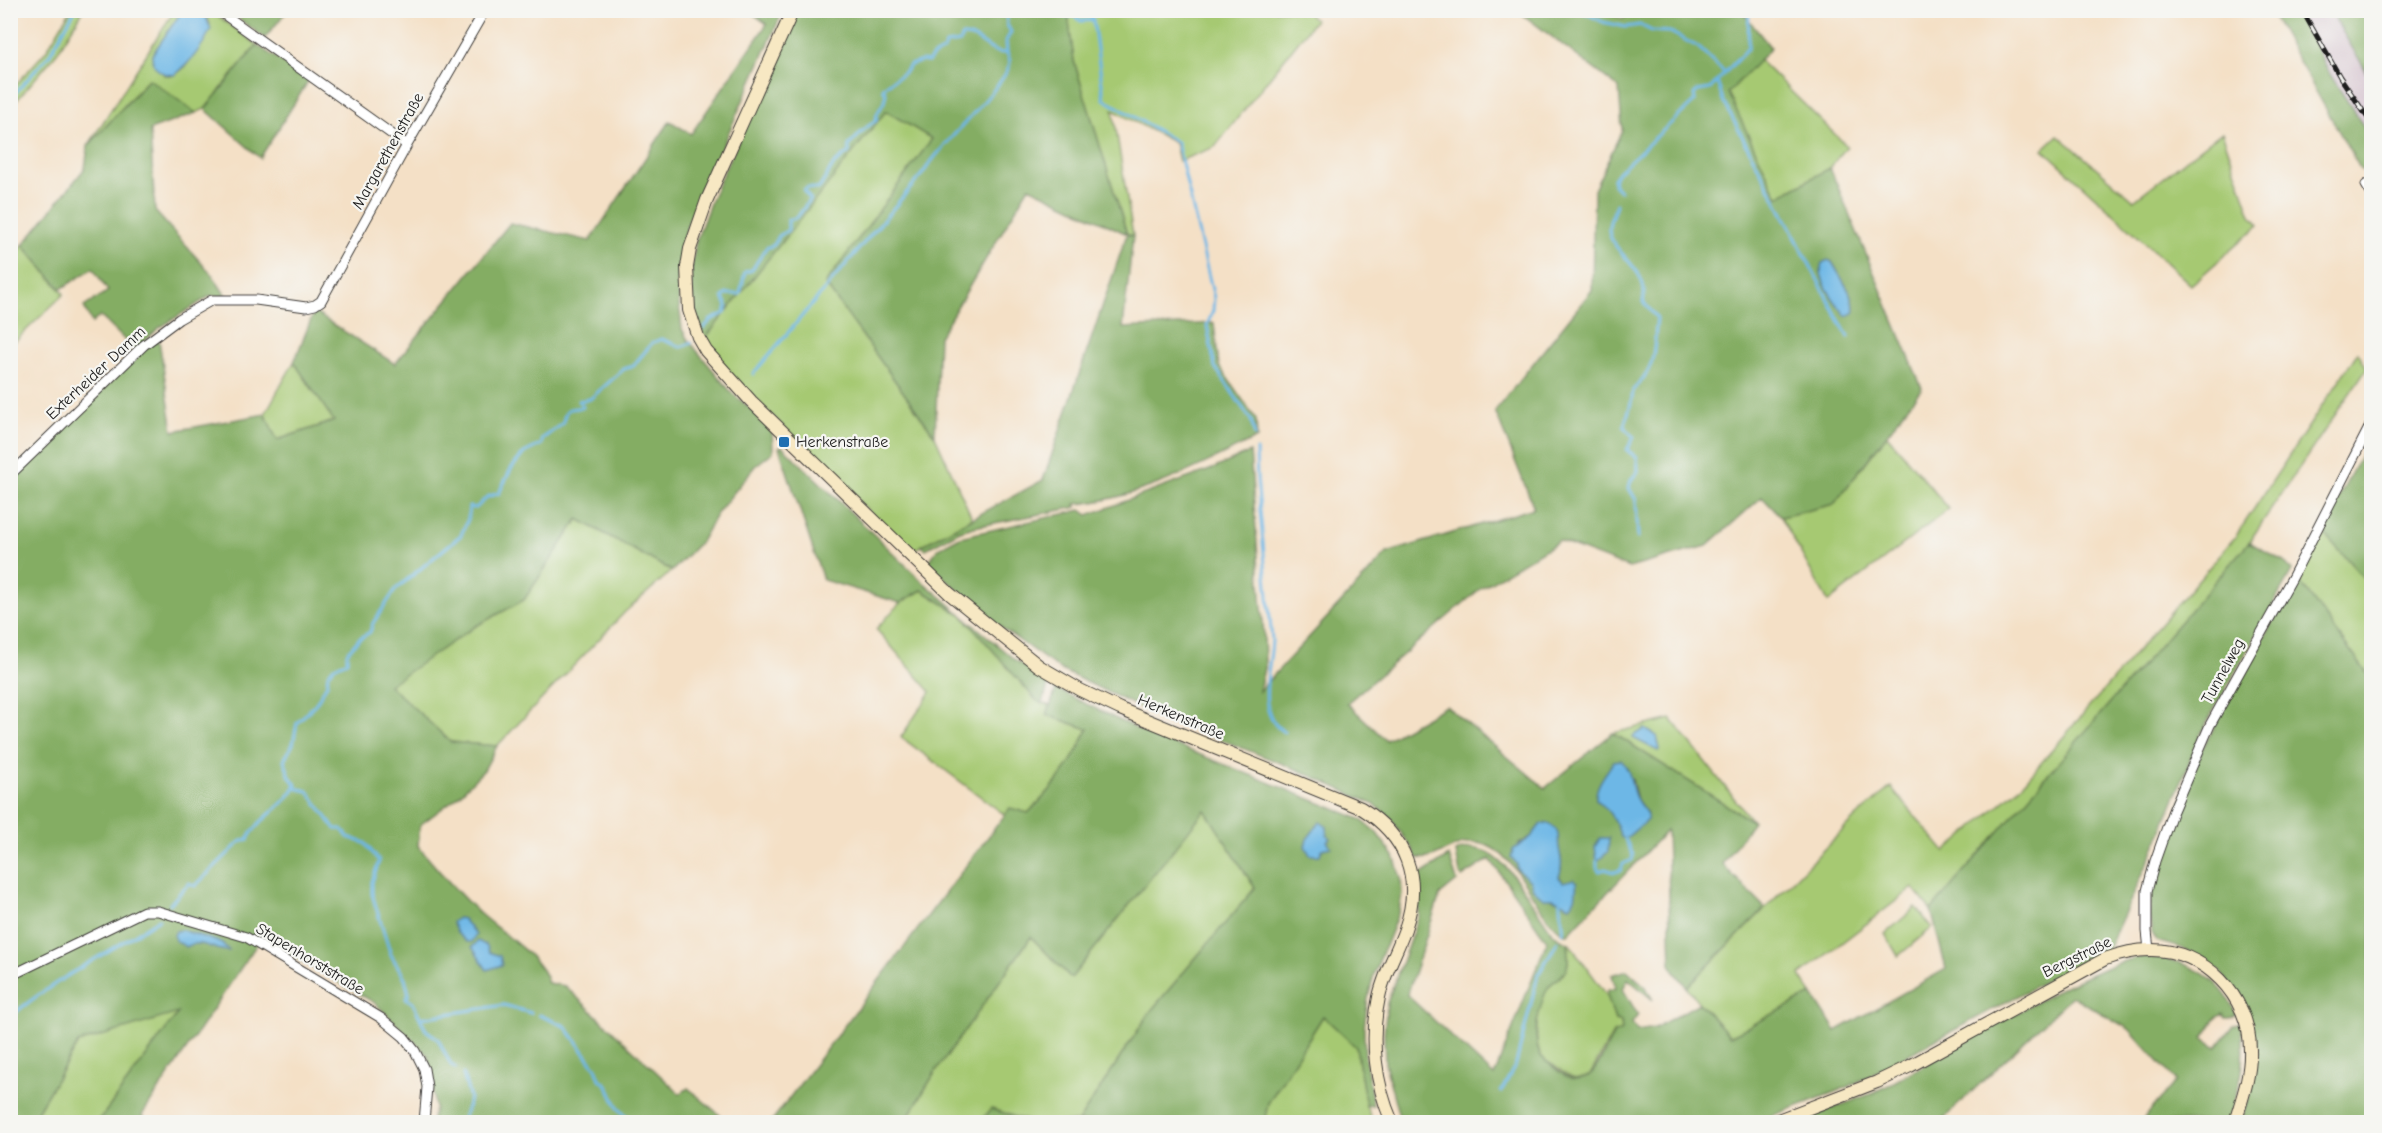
<svg xmlns="http://www.w3.org/2000/svg" width="2382" height="1133" font-family="'Comic Neue',sans-serif">
	<style>
		.industrial { fill: #d1bdcb }
		.green { fill: #a6c972; stroke: #617247; stroke-width: 1.5 }
		.forest { fill: #84ad64; stroke: #506440; stroke-width: 1.5; fill-rule: evenodd }
		.water { fill: #6db7e6; stroke: #446a81; stroke-width: 1.5 }
		.lines { fill: none; stroke-linecap: round; stroke-linejoin: round }
		.stream { stroke: #6db7e6; stroke-width: 3 }
		.street-casing { stroke: #3c3936; stroke-width: 11 }
		.secondary-casing { stroke: #3c3936; stroke-width: 14 }
		.street { stroke: #fff; stroke-width: 9 }
		.secondary { stroke: #f7e8c3; stroke-width: 12 }
		.rail-casing { stroke: #1c1c1c; stroke-width: 5 }
		.rail { stroke: #f6f6f2; stroke-width: 3; stroke-dasharray: 9; stroke-linecap: butt }
		.poi-dot { fill: #1f6fb2; stroke: #f6f6f2; stroke-width: 2 }
		.labels { text-anchor: middle; dominant-baseline: central; stroke-width: 4.5; stroke-linejoin: round; paint-order: stroke }
		.street-label { font-size: 16px; fill: #1c1c1c; stroke: #f6f6f2 }
		.poi-label { font-size: 16px; fill: #1c1c1c; stroke: #f6f6f2; text-anchor: start }
	</style>
	<rect width="100%" height="100%" fill="#f6f6f2"/>
	<filter id="ink" filterUnits="userSpaceOnUse"><feTurbulence type="fractalNoise" baseFrequency=".0167" numOctaves="2"/><feDisplacementMap in="SourceGraphic" scale="12" xChannelSelector="R" yChannelSelector="G"/><feConvolveMatrix kernelMatrix="1 2 1 2 8 2 1 2 1" color-interpolation-filters="sRGB"/></filter>
	<filter id="wash" filterUnits="userSpaceOnUse"><feTurbulence type="fractalNoise" baseFrequency=".008" numOctaves="4" result="noise"/><feDisplacementMap in="SourceGraphic" scale="24" xChannelSelector="R" yChannelSelector="G"/><feGaussianBlur stdDeviation="1.35" result="paint"/><feColorMatrix in="noise" values="0 0 0 0 0 0 0 0 0 0 0 0 0 0 0 0 0 1.4 0 .05"/><feComposite in="paint" operator="in"/></filter>
	<g filter="url(#wash)">
		<rect width="100%" height="100%" fill="#f4e0c6"/>
		<path class="industrial" d="M2297,11h33l41,68v59l-40,-62z"/>
		<path class="green" d="M1071,10h233l11,10 -100,127 -36,14 -4,-18 -62,-33 20,126 -6,-2 -53,-173 -6,-47z
			M70,11h13l-26,42 -46,54v-17l35,-39z
			M174,11h8l-30,44 12,20h11l11,-9 24,-42 -7,-13h8l46,34 -52,64 -9,4 -48,-34 -60,67z
			M1759,60l88,86 -17,22 -52,29 -50,-104z
			M885,110l47,29 -107,145 110,152 37,82 -62,34 -181,-179 -25,-33z
			M2222,132l29,83 8,10 -68,60 -148,-136 15,-14 76,65z
			M23,245l41,49 -53,51v-89z
			M2358,352l9,16 -118,174 -318,368 -18,-22 -113,87 12,19 -82,42 -31,-33 -12,-16 169,-170 35,-30 54,65 78,-68 213,-248z
			M294,362l40,59 -57,19 -12,-26z
			M1887,435l62,74 -121,93 -47,-85 53,-13z
			M578,519l94,52 -47,41 -128,134 -46,-4 -63,-57 88,-59 48,-26z
			M2322,531l49,55v93l-74,-101z
			M922,590l41,26 73,84 14,6 -3,9 41,14c-17,36 -32,57 -60,84l-18,-5 -5,7 -104,-78 30,-45 -55,-63 24,-26z
			M1671,719l82,103 -140,-89z
			M1205,809l50,79 -105,124 -72,110h-50l-36,-13 -12,13h-75l31,-51 95,-134 40,41z
			M1916,907l16,21 -34,28 -13,-22z
			M1569,943l38,52 8,25 6,1 1,10 -9,2 -23,42c-19,7 -18,3 -33,-7 -6,-5 -14,-6 -17,-15 -7,-16 -2,-54 9,-67 5,-6 14,-9 17,-16 5,-9 -1,-18 3,-27z
			M179,1012l-81,110h-67l47,-79z
			M1323,1016l33,31 10,59 7,16h-109l4,-19z"/>
		<path class="forest" d="M2370,10l2,2 -1,67 -41,-68z
			M228,11h59l-22,27z
			M749,11h34l-96,215 -9,48 1,30 3,25 6,11 44,53 40,34 1,25 -18,14 -39,49 -14,25 -30,31 -94,-52 -54,81 -48,26 -87,59 62,57 46,4 -13,24 -28,28 -36,27 -2,21c19,23 38,45 59,65 19,19 65,45 71,72l17,3 115,108 8,-6 40,34h-297l4,-13 -7,-54 -53,-52 -114,-65 -119,177 3,7h-47l80,-109 -100,30 -47,79h-20v-642l136,-134 12,-6 14,91 92,-17 12,26 57,-19 -40,-59 20,-50 81,52 115,-141 80,18 80,-120 21,13 76,-110z
			M798,11h273l-3,3 6,47 53,173 6,2 -10,92 91,-5 5,43 37,53 1,19c-58,28 -116,61 -182,66l2,3 -103,20 -14,4 -34,18 -5,-3 122,-66 84,-246 -98,-47 -90,150 -4,99 -110,-152 107,-145 -46,-28 -182,229 -11,-35 -2,-32 5,-32 17,-46z
			M1518,11h83l23,8 5,-8h119l-3,4 26,33 -43,45 50,104 52,-29 92,220 -88,116 -53,13 -19,-20 -55,49 -78,22 -70,-27 -78,47 -134,115 39,37 60,-34 99,82 68,-55 140,89 -31,42 43,44 -78,79 -16,-20 -4,-137 -99,104h-3c-29,-18 -43,-72 -75,-87 -32,-16 -53,19 -74,10l-3,-7 -23,-33 -15,-12 -77,-35 -157,-62 -80,-38 -58,-41 -76,-66 12,-15 21,-11 121,-27 7,5 127,-47 35,-16 14,183 1,29 -6,27 128,-138 147,-45 -39,-97 97,-121 2,-100 28,-60 -3,-42zM1832,262l17,29 6,18 -9,7 -20,-31zM1632,779l5,21 10,14 -29,14c-4,-13 -12,-20 -22,-29zM1541,824c13,17 26,30 18,52l4,6 6,24 -36,-17 -3,-8 -13,-12 2,-25 12,-7z
			M2270,11h27l34,65 40,62v34l-10,-2z
			M257,45l52,35 -49,78 -55,-49z
			M149,79l47,34 -46,17 5,81 58,65 13,20h-16l-51,32 -24,22 -35,-34 -8,7 -8,-16 24,-16 -15,-23 -32,21 -38,-44 62,-77 3,-22z
			M2371,434v152l-49,-55z
			M782,446l140,135 93,79 31,20 2,6 -6,18 -6,-4 -73,-84 -41,-26 -22,13 -77,-23 -44,-133z
			M2249,542l36,20 7,9 -91,162 -48,119 -46,99 -30,13 -229,123 -92,35h-353l-5,-9 -13,-49 -1,-30 3,-31 32,-88 1,-40 29,-19 8,25 -17,14 -33,100 87,81 53,-135 -57,-82 -28,18 -2,-2 -4,-23c43,-22 76,56 97,81 4,5 10,7 16,10 -4,9 2,17 -3,27 -3,6 -11,10 -16,15 -7,8 -14,38 -14,48 0,7 2,17 5,23 3,4 24,21 29,22 5,2 13,0 18,-2 10,-6 20,-32 26,-43l8,-3 -1,-9 -6,-1 -8,-25 1,-5 8,-2 -4,-13 15,-5 19,17 7,13 -25,-21 -5,10 15,26 -6,8 5,8 18,-3 44,-25 31,33 82,-42 24,37 110,-62 -15,-59z
			M2297,578l74,101v443h-130l9,-27v-76l-9,-22 -21,-25 -16,-13 -20,-10 -27,-8 -5,-8 -3,-18 7,-48 45,-116z
			M1056,689l85,42 219,88 16,13 18,24 7,22 1,16 -3,17 -25,63 -6,25 -4,29 1,29 8,48 -7,1 -10,-59 -33,-31 -55,87 -4,19h-186l72,-110 105,-124 -50,-78 -134,168 -40,-41 -95,134 -31,51h-134l239,-314 18,5c28,-27 43,-47 60,-84l-41,-14z
			M2142,957c41,1 78,17 94,57l-5,4h-5l-3,-4 -7,4 -13,20 14,9 17,-22 6,-1c10,33 -2,67 -12,98h-87l35,-41 -47,-52 -57,-33 -132,126h-144l80,-30 189,-106c26,-10 48,-25 77,-29z
			M991,1109l37,12v1h-48z"/>
		<path class="water" d="M182,11h21l8,18c-9,19 -20,33 -36,46 -13,0 -23,-6 -23,-20z
			M1828,260l4,2 17,29 6,18 -1,4 -8,3c-10,-13 -30,-37 -24,-53z
			M1645,729l12,7 3,13 -2,2 -25,-13v-2z
			M1621,760c12,12 8,25 16,40 4,8 11,11 10,20l-22,19 -4,-2c-6,-17 -11,-26 -25,-38 -1,-14 11,-27 18,-38z
			M1320,822l7,5v8l4,3 -4,3 4,6 -9,2 -2,6h-10l-5,-9 2,-7z
			M1548,823c14,9 9,13 11,25 2,10 4,18 0,29l4,5 11,-3 3,3c-2,11 1,16 -7,24l-17,-8h-10l-10,-9 -3,-8 -13,-12v-5l-6,-7 2,-7 18,-13 10,-13z
			M1600,838h9l-1,14 -11,9 -2,-14z
			M458,918l5,1 13,16 -5,7h-4l-10,-9 -5,-11z
			M182,930l40,13 7,8c-16,0 -27,-13 -43,-4l-10,-6 -2,-6 2,-4z
			M478,941l9,5 2,6 11,4 2,9 -15,5 -15,-23z"/>
		<g class="lines">
			<path class="stream" d="M1047,10l6,4 9,-1 4,4 8,-1 7,5 12,-1 -4,-10
				M1579,10l24,12 23,5 14,-2 12,6 18,1 28,15 27,26
				M1093,20l11,79 73,43 37,156 -1,13 -6,14 8,42 36,53 4,16
				M1717,82l6,18 125,237
				M10,99l40,-45 25,-44
				M1620,191l-6,-6 -1,-6 6,-8 76,-70 -1,-7 4,-3 12,-2 38,-41 1,-38
				M1616,204c-2,7 -6,15 -7,23 -2,25 43,41 34,75l14,16c-4,31 1,48 -24,72 -1,15 -5,22 -9,37l10,10 -7,13 10,8 1,13 -7,9 -2,8 7,12 2,38
				M704,328l7,-8 14,-7 2,-7 -4,-9 4,-3h13l5,-22 7,-2 14,-22 8,-3 5,-9 9,-6v-10c12,-1 15,-12 22,-21l-6,-8 3,-3 11,1 2,-2 14,-23 15,-12v-7c10,-8 14,-18 27,-24l1,-7 7,-12 2,-9 -3,-4c8,-11 21,-12 27,-24l12,-4 6,1 5,-6 11,-6 2,-6 14,-2 2,-6c19,-2 28,21 45,16l-1,-11 5,-9 -4,-7 -1,-15
				M753,374l171,-202c13,-25 85,-89 86,-110 0,-3 -2,-6 -3,-9
				M1256,450l1,28 15,162c-1,29 -18,73 12,92
				M295,788l13,3 27,38h7l6,8 17,6 14,18 -7,21v12l19,61 14,23 4,16 -3,4 7,5 13,27 12,9 13,26 5,3
				M1597,861v7l2,3 6,-2 10,3 6,-2 2,-6 9,-4 1,-5 -8,-16
				M1560,901c-1,11 5,22 3,32
				M170,904l19,-21 6,3 45,-44 8,-3c11,-22 37,-32 48,-54l-6,-8 -6,-17 9,-16 4,-21 19,-20 11,-19 1,-10 6,-7 13,-6v-8l12,-14 11,-7 3,-9 23,-34 65,-54 7,-16 1,-12 7,1 11,-11 12,-4 12,-24 13,-16 18,-9v-5l21,-16c3,-18 6,-13 20,-16l-4,-6 11,-2 34,-30 9,-3 19,-23 9,-4 20,8 10,-4
				M539,1015l26,11 31,42 4,11 7,6 11,23 15,14
				M10,1017c46,-39 99,-64 149,-98
				M421,1018l83,-13 27,8
				M1501,1092l15,-28 22,-89 20,-34
				M462,1122l8,-24 -7,-24"/>
		</g>
	</g>
	<g filter="url(#ink)">
		<g class="lines">
			<g class="street-casing">
				<path id="street" d="M218,10l189,135
					M2372,181l-6,4 6,10
					M10,475l134,-130 35,-26 33,-19h44l50,7 9,-2 6,-4 86,-156 78,-135
					M2149,950l-2,-19v-40l8,-30 17,-48 38,-88 82,-147 80,-156
					M10,976l134,-65h14l88,26 135,81 23,19 11,14 9,18 3,18 -3,35"/>
			</g>
			<g class="secondary-casing">
				<path id="secondary" d="M793,10l-86,190 -17,49 -3,18 2,43 9,27 8,14 45,50 199,193 89,72 41,24 40,19 241,99c45,28 62,70 44,121 -8,23 -21,44 -26,68 -9,42 -4,86 13,125
					M1773,1122l104,-40 33,-16 195,-107c14,-5 29,-9 45,-9 54,-1 100,46 100,100 1,25 -8,49 -15,72"/>
			</g>
			<use href="#street" class="street"/>
			<use href="#secondary" class="secondary"/>
			<g class="rail-casing">
				<path id="rail" d="M2302,10l38,67 32,47"/>
			</g>
			<use href="#rail" class="rail"/>
		</g>
	</g>
	<rect class="poi-dot" x="778" y="436" width="12" height="12" rx="3"/>
	<g class="labels">
		<g class="street-label">
			<text transform="translate(388 151) rotate(-61)">Margarethenstraße</text>
			<text transform="translate(96 373) rotate(-43)">Exterheider Damm</text>
			<text transform="translate(2223 671) rotate(-61)">Tunnelweg</text>
			<text transform="translate(1181 717) rotate(23)">Herkenstraße</text>
			<text transform="translate(2077 957) rotate(-26)">Bergstraße</text>
			<text transform="translate(310 959) rotate(31)">Stapenhorststraße</text>
		</g>
		<g class="poi-label">
			<text x="796" y="442">Herkenstraße</text>
		</g>
	</g>
	<rect width="2382" height="1133" fill="none" stroke="#f6f6f2" stroke-width="36"/>
</svg>
